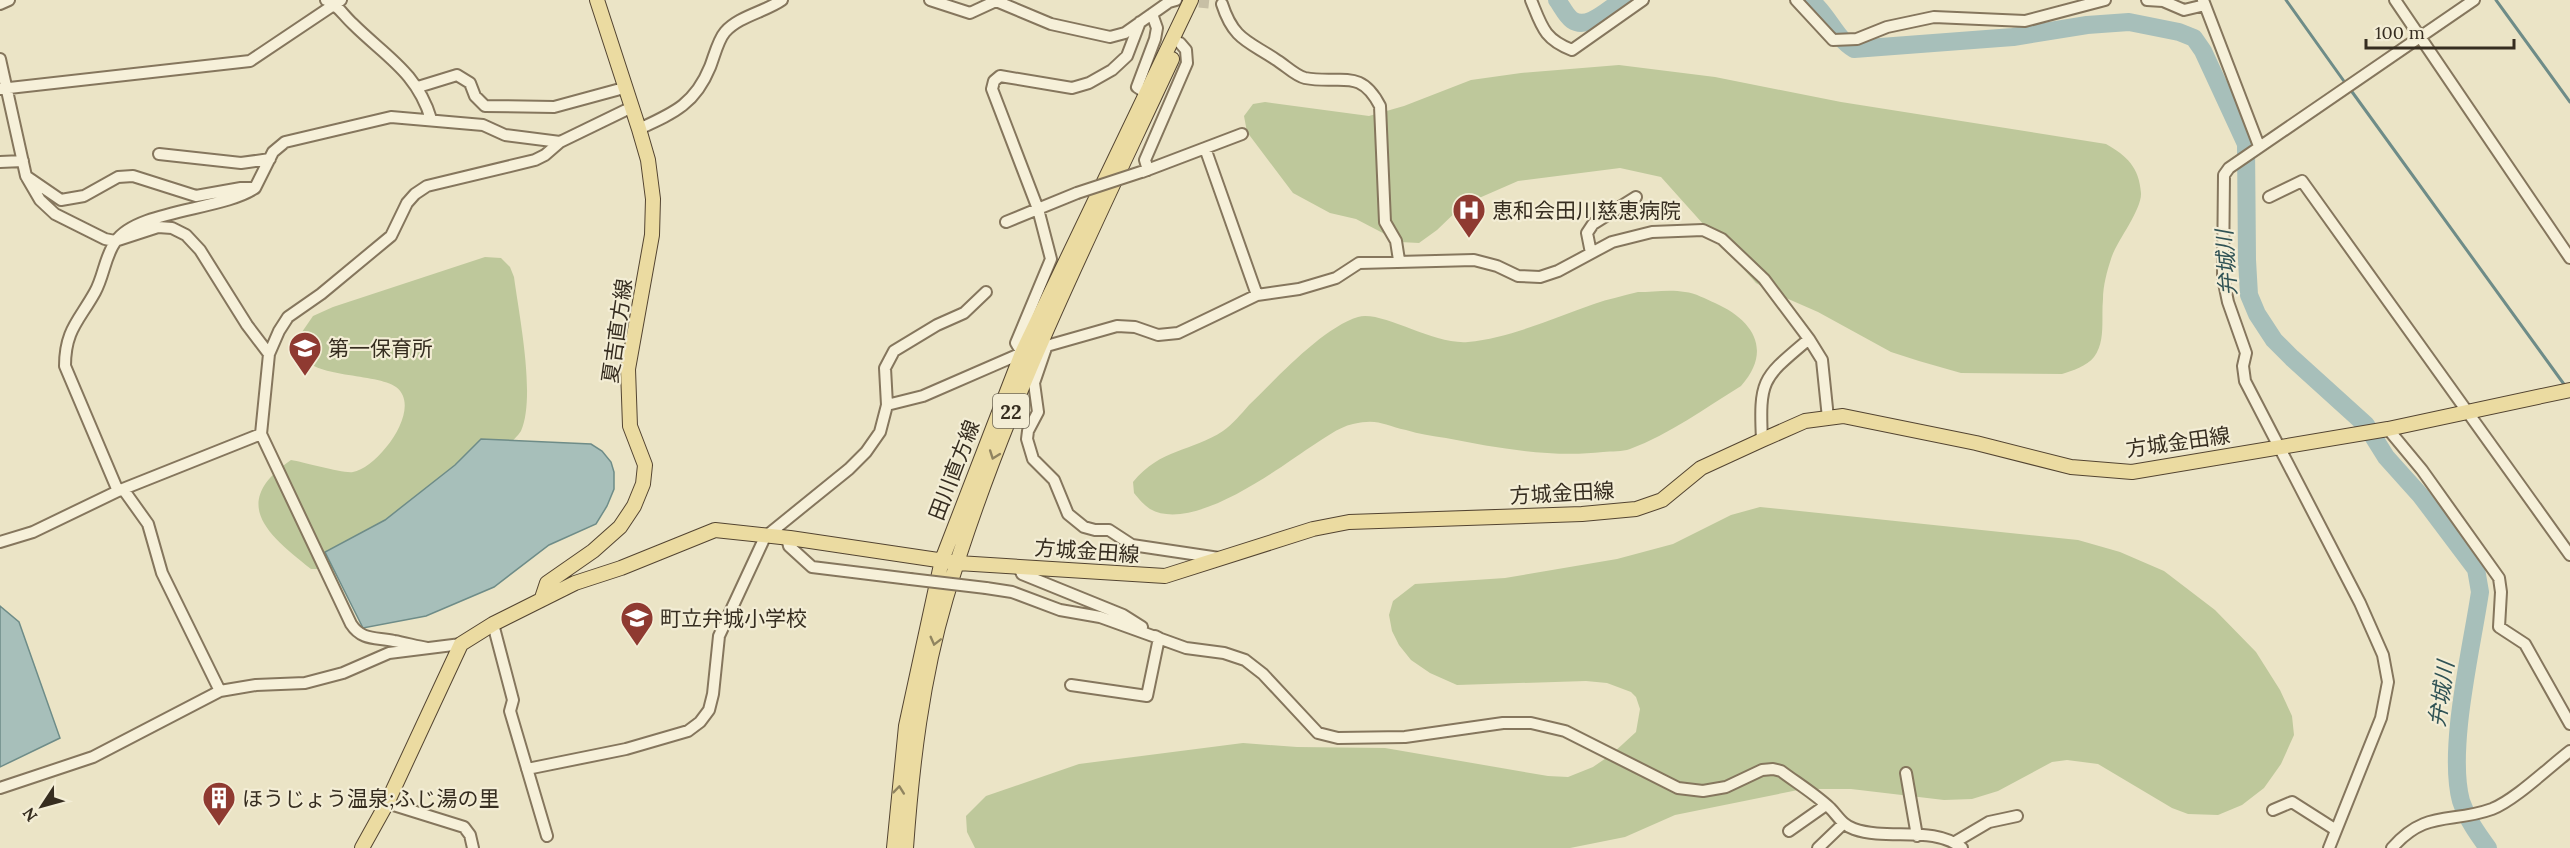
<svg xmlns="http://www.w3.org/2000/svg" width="2570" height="848" font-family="Lora,'Noto Sans JP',serif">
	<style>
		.green { fill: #bec89b }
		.water { fill: #a7bfba; stroke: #6e8c88; stroke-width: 1.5 }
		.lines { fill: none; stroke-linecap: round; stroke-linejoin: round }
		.stream { stroke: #6e8c88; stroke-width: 3 }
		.river { stroke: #a7bfba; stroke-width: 18 }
		.minor-tunnel { stroke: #c7bfa5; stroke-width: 10; stroke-dasharray: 10 5; stroke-linecap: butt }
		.minor-casing { stroke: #85765d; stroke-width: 14 }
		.major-casing { stroke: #534431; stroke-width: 16 }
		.minor { stroke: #f6f0d9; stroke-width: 10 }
		.major { stroke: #ebdba1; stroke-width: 14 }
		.minor-bridge-casing { stroke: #85765d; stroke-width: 14; stroke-linecap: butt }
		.minor-bridge { stroke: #f6f0d9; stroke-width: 10 }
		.oneway { stroke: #908460 }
		.labels { text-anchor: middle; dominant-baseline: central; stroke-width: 4.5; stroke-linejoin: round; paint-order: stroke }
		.shield { fill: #f3edd5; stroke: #6f6756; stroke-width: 1.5 }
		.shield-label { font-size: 20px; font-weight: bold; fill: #362d20 }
		.poi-label { font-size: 21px; fill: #362d20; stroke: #f3edd5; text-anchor: start }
		.street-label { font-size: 21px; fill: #362d20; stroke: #f3edd5 }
		.water-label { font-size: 22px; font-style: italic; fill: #305355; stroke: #f3edd5 }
	</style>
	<rect width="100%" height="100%" fill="#ebe4c6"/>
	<path class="green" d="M1619,65l96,12 126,25 265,42c21,12 33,23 35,49 1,17 -25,49 -30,66 -4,12 -8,27 -8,40 -2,19 3,42 -9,58 -7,9 -22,14 -32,17l-101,-1 -42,-12 -28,-9 -73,-40 -46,-20 -16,-9 -95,-106 -41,-9 -102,13 -55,24 -26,25 -18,13 -19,-1 -44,-23 -26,-6 -37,-20 -46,-61 -3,-16 9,-12 12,-2 104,14 35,-10 67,-26 50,-7z
		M485,257l16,1 9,9 4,10c5,38 22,120 7,154 -3,5 -9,10 -13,14l-168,124h-29c-44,-35 -82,-66 -20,-109 13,2 53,14 62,12 25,-4 71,-64 43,-85 -19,-14 -86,-9 -93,-32 -2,-7 -1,-16 -1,-23l11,-16 20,-9z
		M1638,292c15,0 32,-3 47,0 10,1 21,7 30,11 38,17 58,47 26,83 -36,22 -71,48 -111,63 -8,3 -18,2 -27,3 -51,6 -106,-4 -157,-14 -14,-2 -27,-4 -40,-8 -23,-5 -28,-12 -53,-6 -15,3 -31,16 -44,24 -34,23 -117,85 -159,61 -6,-4 -12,-11 -16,-16l-1,-11c28,-34 58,-30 90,-51 10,-7 18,-17 26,-26 27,-26 73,-77 109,-88 24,-7 74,28 110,25 43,-4 85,-24 126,-38 14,-5 29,-8 44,-12z
		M1760,507l318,33 42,12 44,19 51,39 41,42 24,38 12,26 2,19 -13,29 -17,24 -22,17 -24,10 -30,-1 -16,-6 -74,-44 -31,-4 -15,2 -54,29 -26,8 -28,1 -93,-11h-48l-128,26 -50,22 -55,11h-595l-8,-16 -1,-16 20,-20 93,-32 164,-21 54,4 88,1 163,28 20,1 25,-10 19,-13 24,-22 4,-23 -4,-12 -5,-5 -24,-9 -21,-2 -129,4 -27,-12 -19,-13 -12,-15 -7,-14 -3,-16 4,-14 22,-17 90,-6 112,-19 56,-15 58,-29z"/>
	<path class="water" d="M481,439l110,5 11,7 9,11 3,10v17l-7,17 -11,18 -47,21 -55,42 -68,29 -63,12 -38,-76 60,-32 70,-55z
		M0,606l19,16 41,116 -60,29z"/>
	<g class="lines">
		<path class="stream" d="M2286,0l60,84
			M2496,0l74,102
			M2350,89l216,298"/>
		<path class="river" d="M1557,0c4,5 9,16 15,20 16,11 37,-12 51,-20
			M1810,0c18,14 25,38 44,49l159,-12 74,-12 42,-3 50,10 15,6 9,13 43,93 1,116 2,35 8,19 17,26 18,18 74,67 20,32 35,39 55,73 4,23c-8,55 -33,157 -19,209 6,18 16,32 27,47"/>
		<path class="minor-tunnel" d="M1184,1l30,3"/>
		<g class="minor-casing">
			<path id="minor" d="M326,0c12,5 17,15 27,24 32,32 64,48 78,95
				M930,0l40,13 26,-12 55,23 59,13 15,-4 44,-31 7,-2
				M1531,0c11,27 13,39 41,50l71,-50
				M1796,0l37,40 24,-1 30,-12 47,-10 91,4 80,-21
				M2147,0l16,1 21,9 21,-5
				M2203,0l56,146
				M2395,0l175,258
				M0,4l9,-4
				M1222,4c12,37 27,37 56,57 8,5 18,15 27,17 36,7 55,-11 75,28l5,116 11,19 3,19
				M0,59l26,117 14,24 15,14 50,25 10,2 43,-14 14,1 14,7 14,15 47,75 22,29
				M418,87l39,-12 13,8 5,13 10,10 69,1 70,-19
				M0,89l250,-28 91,-61
				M1146,93l-9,-6 18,-48 2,-11 -5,-14
				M639,129c35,-16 56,-25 71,-62 4,-10 8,-27 15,-35 14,-16 40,-20 57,-32
				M1205,148l52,147
				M159,154l82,9 29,-4
				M0,162l23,-1
				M1148,170l-3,-10 42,-97 -1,-13 -6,-7
				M1142,172l100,-38
				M26,176l35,24 23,-4 34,-19 15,-1 63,20 45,-8h14l18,-36 12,-10 106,-25 92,8 22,10 55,7
				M2269,197l33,-16 268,374
				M1006,222l71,-29
				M1591,253l-4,-20 6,-9 43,-27
				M1047,345l-13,38 4,29 -10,19 -1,8 6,20 21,21 14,34 16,13 11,3h14l23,15 87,13
				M1022,353l-6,-10 35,-84 -13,-50 -46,-120 2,-8 6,-5 72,12 17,-5 23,-13 15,-14 13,-34
				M887,405l36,-9 99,-43 95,-27 18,1 23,8 20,-2 79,-38 42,-6 37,-11 23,-15 115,-3 23,6 21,10 22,1 18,-6 54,-29 40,-10 51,-2 19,9 42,40 45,60 13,21 6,58
				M2388,429l34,41 77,108 2,14 -2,35 26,17 45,80
				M1762,440c-3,-62 1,-62 47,-101
				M123,489l25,35 14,49 58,118
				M118,491l-53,-125c0,-36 14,-45 30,-74 9,-16 10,-37 21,-51 21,-31 107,-31 139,-53
				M787,538l2,8 23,21 98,12
				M0,542l33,-10 85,-41 143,-57
				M1019,567l3,7 101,41 19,12
				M986,588l26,4 48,18 40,7 86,31 38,5 21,7 18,14 55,59 20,5 67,-1 98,-14h28l34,8 113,57 25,3 23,-4 36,-17 11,-1 8,2c16,12 34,23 49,37 8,8 12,17 24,21 34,12 79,-4 108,19
				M493,624l20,76 -3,11 37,125
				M427,648c-11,-2 -22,-5 -33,-7 -18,-4 -32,0 -43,-17l-90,-190 8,-80 10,-23 9,-14 33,-23 70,-58 16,-33 8,-9 12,-8 108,-26 10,-5 15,-13 70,-34
				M1071,685l76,11 12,-58 -4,-2
				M527,769l99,-20 62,-18 12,-9 9,-12 4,-16 6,-58 46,-99 84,-68 17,-17 14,-20 7,-27 -2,-37 9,-17 43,-26 27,-12 22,-21
				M1906,773l11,63
				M0,788l93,-31 127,-66 36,-6 49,-2 38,-10 46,-20 72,-9
				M387,803l77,24 6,8 3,13
				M2273,810l19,-8 44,28
				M1789,831l37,-26
				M1955,842l34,-20 28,-6
				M1818,848l25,-24
				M2329,848l52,-130 7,-36 -5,-27 -23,-52 -115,-222 -2,-15 3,-13 -18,-51 -5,-24 1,-103 5,-7 245,-168
				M2392,848c34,-39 59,-24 100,-39 23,-9 57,-42 78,-58"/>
		</g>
		<g class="major-casing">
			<path id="major" d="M542,598l5,-15 46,-32 27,-24 14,-21 9,-22 2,-19 -15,-39 -2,-57 24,-134 1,-36 -5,-39 -9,-31 -42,-129
				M362,848l25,-45 74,-159 32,-20 82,-41 46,-15 94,-38 75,8 168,25 207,13 148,-47 36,-7 233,-8 54,-5 26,-9 39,-32 61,-28 43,-19 38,-5 133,27 95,24 61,5 256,-43 182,-39
				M894,848l12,-122 36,-166 80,-207 169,-353
				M906,848c6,-84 16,-169 40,-250 56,-188 143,-361 226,-539"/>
		</g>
		<use href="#minor" class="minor"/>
		<use href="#major" class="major"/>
		<g class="minor-bridge-casing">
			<path id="minor-bridge" d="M1077,193l64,-21
				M910,579l76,9"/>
		</g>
		<use href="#minor-bridge" class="minor-bridge"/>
	</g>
	<defs><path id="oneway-chevron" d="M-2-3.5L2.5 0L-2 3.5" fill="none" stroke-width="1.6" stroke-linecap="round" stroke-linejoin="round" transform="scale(1.5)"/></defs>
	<g class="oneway">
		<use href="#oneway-chevron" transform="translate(994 455) rotate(110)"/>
		<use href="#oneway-chevron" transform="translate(935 641) rotate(104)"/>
		<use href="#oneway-chevron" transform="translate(899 790) rotate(-84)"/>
	</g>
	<defs>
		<g id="hospital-pin" transform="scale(1.725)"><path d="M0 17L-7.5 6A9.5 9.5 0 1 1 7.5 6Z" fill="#8f3a31" stroke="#f3edd5"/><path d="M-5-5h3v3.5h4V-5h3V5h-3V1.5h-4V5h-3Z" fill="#fff"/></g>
		<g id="school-pin" transform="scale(1.725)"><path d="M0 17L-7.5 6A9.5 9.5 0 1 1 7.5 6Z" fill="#8f3a31" stroke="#f3edd5"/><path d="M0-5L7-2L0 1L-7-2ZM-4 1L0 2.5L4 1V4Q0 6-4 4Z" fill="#fff"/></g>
		<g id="building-pin" transform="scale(1.725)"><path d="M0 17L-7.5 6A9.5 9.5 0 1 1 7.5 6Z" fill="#8f3a31" stroke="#f3edd5"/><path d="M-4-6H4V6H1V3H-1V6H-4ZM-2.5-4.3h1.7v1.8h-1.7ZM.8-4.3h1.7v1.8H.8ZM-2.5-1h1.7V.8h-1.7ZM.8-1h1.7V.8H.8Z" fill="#fff"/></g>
	</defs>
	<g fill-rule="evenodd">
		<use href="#hospital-pin" x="1469" y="210"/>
		<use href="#school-pin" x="305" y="348"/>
		<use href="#school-pin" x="637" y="618"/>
		<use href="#building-pin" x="219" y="798"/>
	</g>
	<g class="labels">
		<rect class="shield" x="993" y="394" width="36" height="34" rx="4.5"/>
		<g class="shield-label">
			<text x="1011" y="411">22</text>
		</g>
		<g class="poi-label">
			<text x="1492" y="210">恵和会田川慈恵病院</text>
			<text x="328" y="348">第一保育所</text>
			<text x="660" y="618">町立弁城小学校</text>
			<text x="242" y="798">ほうじょう温泉;ふじ湯の里</text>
		</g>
		<g class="street-label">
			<text transform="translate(617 331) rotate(-82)">夏吉直方線</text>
			<text transform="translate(2178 442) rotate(-8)">方城金田線</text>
			<text transform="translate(954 470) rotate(-69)">田川直方線</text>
			<text transform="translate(1562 493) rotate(-3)">方城金田線</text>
			<text transform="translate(1087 551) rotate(4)">方城金田線</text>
		</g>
		<g class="water-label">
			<text transform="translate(2226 263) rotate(-94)">弁城川</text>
			<text transform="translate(2441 694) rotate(-82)">弁城川</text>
		</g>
	</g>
	<g transform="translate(42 806) rotate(234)" stroke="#f3edd5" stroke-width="4.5" paint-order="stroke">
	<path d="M0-4.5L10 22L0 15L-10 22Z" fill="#362d20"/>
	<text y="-9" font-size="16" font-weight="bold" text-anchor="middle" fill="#362d20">N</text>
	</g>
	<path d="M2366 39v9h148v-9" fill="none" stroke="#362d20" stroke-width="3"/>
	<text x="2375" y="39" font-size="18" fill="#362d20" stroke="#f3edd5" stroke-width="4.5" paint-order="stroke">100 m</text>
</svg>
